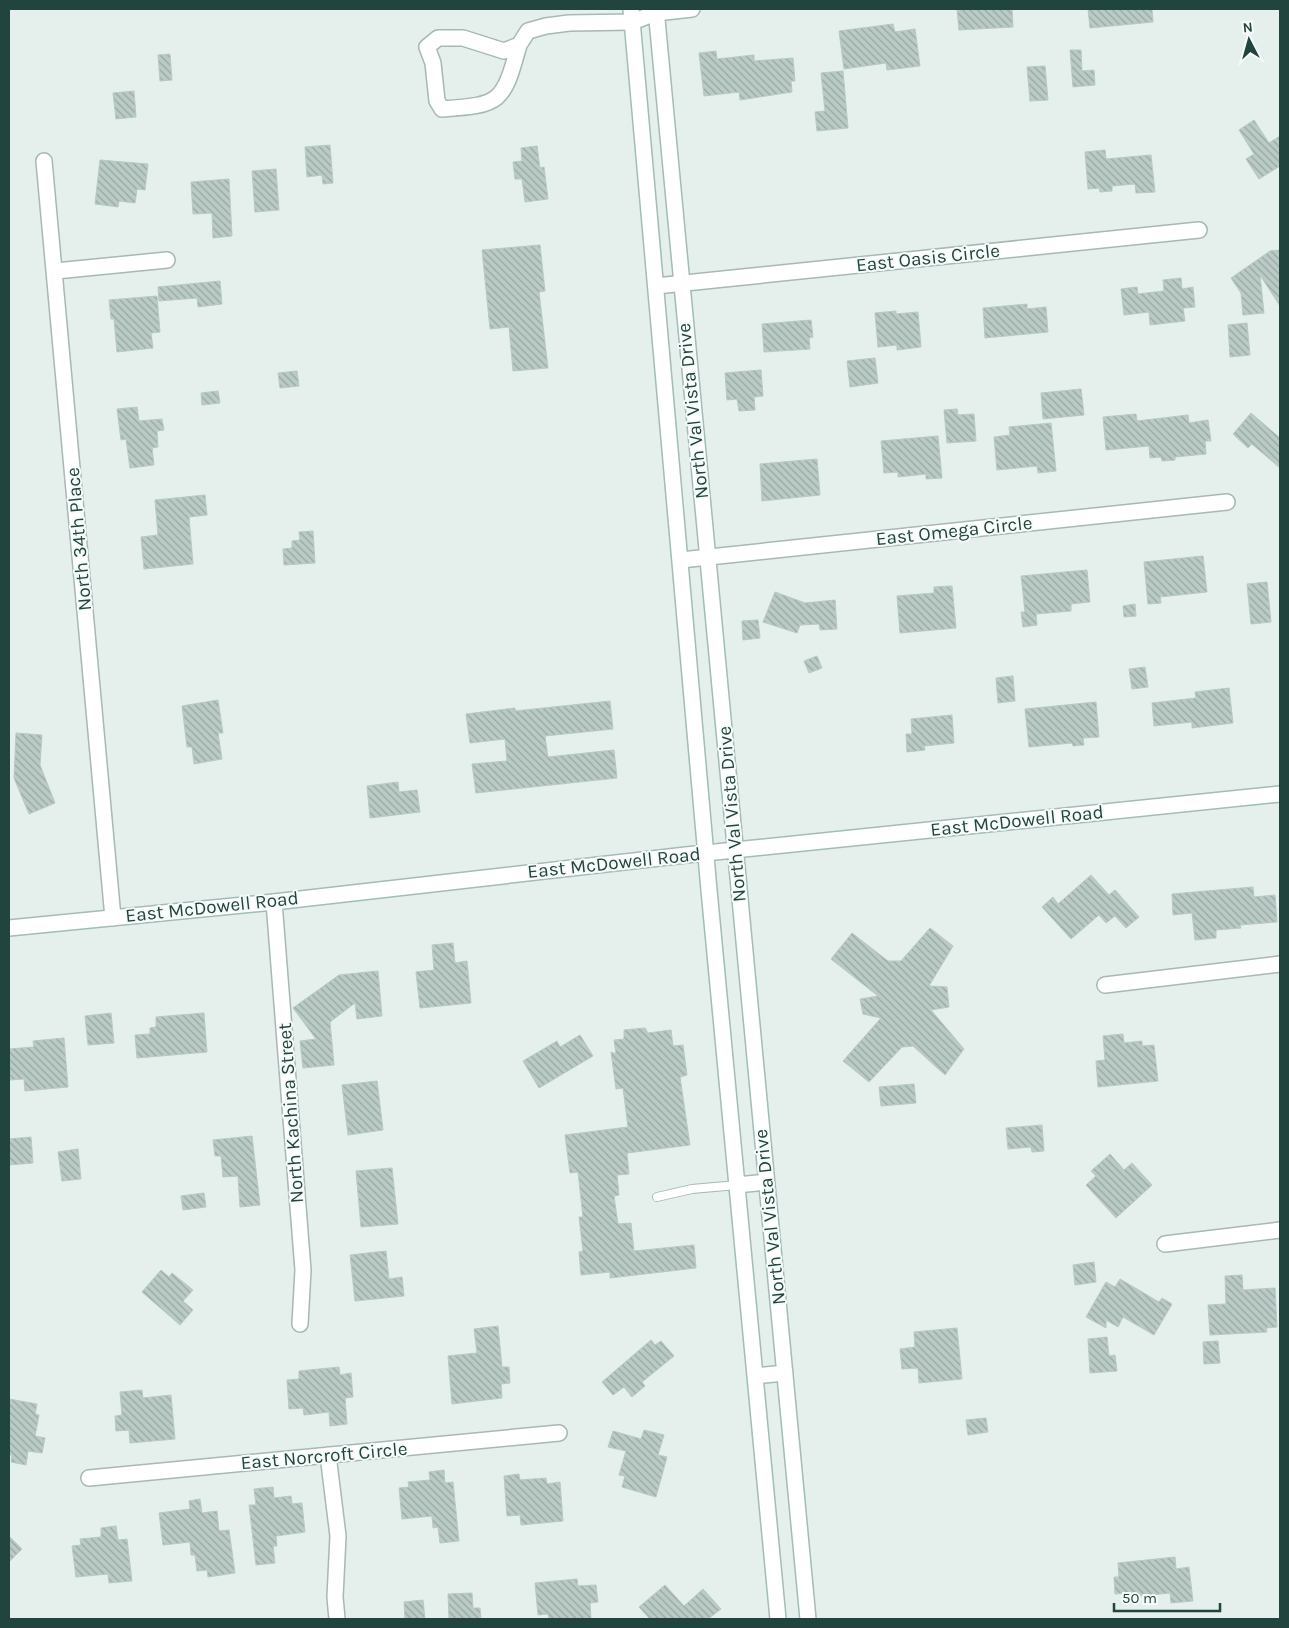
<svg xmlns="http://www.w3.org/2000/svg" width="1289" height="1628" font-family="Karla,sans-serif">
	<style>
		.building { fill: url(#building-back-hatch); stroke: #b7cac5 }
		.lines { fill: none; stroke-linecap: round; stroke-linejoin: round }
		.lane-casing { stroke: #a7b8b5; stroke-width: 10 }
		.street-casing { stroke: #a7b8b5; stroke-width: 18 }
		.secondary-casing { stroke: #a2bcb7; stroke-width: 18 }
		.lane { stroke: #fff; stroke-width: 8 }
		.street { stroke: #fff; stroke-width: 15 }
		.secondary { stroke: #fff; stroke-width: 15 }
		.labels { text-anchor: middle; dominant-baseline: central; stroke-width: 4; stroke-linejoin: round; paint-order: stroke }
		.street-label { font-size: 19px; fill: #22443f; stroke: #f6fbf9 }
	</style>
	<defs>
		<pattern id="building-back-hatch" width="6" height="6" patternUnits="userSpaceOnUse" patternTransform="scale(1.25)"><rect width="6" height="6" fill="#bacbc6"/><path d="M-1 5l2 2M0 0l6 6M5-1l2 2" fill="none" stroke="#97a6a2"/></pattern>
	</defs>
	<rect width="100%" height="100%" fill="#e5efec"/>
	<path class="building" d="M957,9h55l1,18 -54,3z
		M1088,9h64l1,13 -63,6z
		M893,24l2,8 20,-3 5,37 -33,4 -1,-7 -42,6 -5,-38z
		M1070,50h11l1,21 12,-1 1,15 -22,2z
		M716,51l1,8 37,-4v6l39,-3 2,23h-4l1,11 -52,8 -1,-8 -35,4 -5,-43z
		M170,54l2,26 -12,1 -2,-26z
		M1045,66l3,34 -18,1 -3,-34z
		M843,71l5,57 -31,3 -2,-19 10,-1 -4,-38z
		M134,91l2,26 -20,2 -3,-26z
		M1254,120l15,23 11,-7v30l-21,13 -13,-20 8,-5 -15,-24z
		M330,145l3,38 -10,1 -1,-9 -15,2 -2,-30z
		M537,146l3,22 4,-1 4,32 -23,3 -3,-23h-7l-2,-17 9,-1 -1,-13z
		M1105,150l1,9 45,-4 4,37 -19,1 -1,-9 -23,2v5l-12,1 -1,-4 -11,1 -3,-37z
		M100,160l48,4 -3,26 -8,-1 -2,14 -16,-2 -1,6 -23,-3z
		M276,169l3,41 -24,2 -3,-41z
		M229,179l3,57 -19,2 -1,-25 -19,1 -2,-32z
		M540,245l5,46 -6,1 9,76 -35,3 -4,-44 -19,2 -8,-79z
		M1280,250v56l-20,-31 4,38 -21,2 -2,-22 -10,-15 39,-27z
		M1181,278l1,11 11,-2 2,20 -12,1 2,13 -35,4 -1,-13 -25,3 -3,-26 16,-2 1,7 26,-3 -1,-11z
		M220,281l2,23 -24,3 -1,-9 -38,3 -1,-14z
		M157,296l3,36 -9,1 2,15 -36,4 -3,-33h-3l-2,-19z
		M1027,304v5l19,-2 2,25 -63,6 -2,-30z
		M896,311v3l22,-2 3,35 -24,3v-5l-19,2 -3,-34z
		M811,320l2,17 -4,1 1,11 -46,3 -2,-28z
		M1247,323l3,32 -20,2 -2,-32z
		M875,358l3,25 -28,4 -3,-26z
		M761,370l2,26 -9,1 1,13 -16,1 -2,-12 -10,1 -2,-27z
		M297,371l2,15 -19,2 -2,-15z
		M1081,389l3,26 -41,4 -2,-26z
		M218,391l2,12 -18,2 -1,-12z
		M137,407l2,14 23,-2 2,11 -7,1 1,16 -6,1 2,17 -24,3 -4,-29 -5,1 -4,-31z
		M957,409l1,6 16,-1 2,27 -29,2 -3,-33z
		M1251,413l29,25v30l-28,-24 -4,4 -15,-14z
		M1136,414l1,7 51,-6 1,8 19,-3 3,21h-6l1,13 -31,3v3l-13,1 -1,-4 -11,1 -1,-12 -43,4 -3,-33z
		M1051,423l5,48 -18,2 -1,-7 -40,4 -3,-33 16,-2 -1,-8z
		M938,436l4,42 -16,1v-5l-28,3v-5l-14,1 -3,-32z
		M817,459l3,36 -58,6 -2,-37z
		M205,495l2,20 -18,2 4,47 -49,5 -3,-32 17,-2 -3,-35z
		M313,531l2,32 -31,2 -1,-16 9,-1v-7l8,-1 -1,-8z
		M1203,556l4,36 -47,5 1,6 -13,1 -4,-42z
		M1087,570l3,32 -19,2v7l-35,3 1,11 -14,2 -2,-15h4l-4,-36z
		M1267,582l4,40 -20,2 -4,-40z
		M952,586l4,42 -56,5 -3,-37 37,-3v-6z
		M775,592l30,11 30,-3 2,29 -17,1 -1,-6 -19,1 -3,8 -34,-11z
		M1135,604l1,12 -12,1 -1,-11z
		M758,620l2,18 -17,2 -1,-19z
		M817,656l5,12 -13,5 -5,-12z
		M1145,667l3,20 -16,2 -3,-20z
		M1013,676l2,25 -17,2 -2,-25z
		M1229,688l4,35 -41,5v-6l-38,4 -2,-23 44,-5 -1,-6z
		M218,700l5,33h-5l4,26 -28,5 -2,-17h-5l-5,-41z
		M610,701l3,28 -68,7 3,21 66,-7 3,28 -141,15 -4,-29 35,-3 -2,-22 -35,4 -4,-29 49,-6v3z
		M1096,702l3,35 -16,1 1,7 -11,1 -1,-3 -43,4 -4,-38z
		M952,715l2,28 -30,3 1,4 -18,2 -1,-18h6l-1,-15z
		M16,733l26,2 -2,30 15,38 -26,11 -15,-36z
		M398,782l1,10 18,-2 3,22 -50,6 -3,-32z
		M1091,875l18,20 6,-5 24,27 -13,11 -11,-12 -9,7 -7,-8 -28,24 -29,-32 11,-10 5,7z
		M1253,887l1,10 21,-2 2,27 -37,3 1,3 -25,2v8l-21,2 -3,-27 -19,2 -1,-21z
		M930,928l23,18 -24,40 18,1 2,20 -18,3 33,39 -19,26 -32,-29 -11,1 -33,35 -26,-21 38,-43 -18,-4 -3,-15 18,-3 -47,-37 21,-26 36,28h13z
		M453,943l2,20 12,-2 4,42 -51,5 -4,-36 18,-2 -2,-25z
		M378,971l4,45 -25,3 -2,-16 -25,19 4,43 -31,3 -3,-27 16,-2 -23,-31 46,-33z
		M111,1013l3,30 -26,2 -3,-29z
		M204,1013l3,39 -70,6 -2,-23 15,-1v-6l6,-1v-10z
		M645,1028l3,5 23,-3 2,16 10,-1 4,30 -7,2 10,68 -63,8 2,21 -12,1 2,20 -5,1 4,28 13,-1 3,28 60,-6 2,23 -86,10v-6l-29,3 -2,-23 4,-1 -4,-34h4l-5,-45 -8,1 -5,-38 63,-8 -5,-39 -7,1 -5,-37 5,2 -2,-14 10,-1v-9z
		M1123,1034l1,9 18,-2v5l12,-1 4,36 -60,6 -2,-26 9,-1 -2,-24z
		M580,1035l13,21 -54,32 -16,-27 34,-20 3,6z
		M64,1038l4,49 -43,4 -1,-12 -14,1 -1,-31 25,-2 -1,-6z
		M377,1081l6,49 -35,5 -6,-50z
		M914,1084l2,19 -35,3 -2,-19z
		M1042,1125l2,26 -12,1 -1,-5 -23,2 -2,-21z
		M252,1136l8,69 -20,2 -2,-31 -15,1 -2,-21h-6l-2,-16z
		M31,1137l2,26 -24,2v-26z
		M78,1149l3,30 -19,2 -4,-29z
		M1110,1154l14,16 8,-7 20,22 -36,33 -30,-33 10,-9 -5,-5z
		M392,1168l6,56 -37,3 -5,-56z
		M204,1193l2,14 -23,3 -2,-14z
		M386,1251l3,28 13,-2 2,19 -49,5 -5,-46z
		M1094,1262l2,20 -21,3 -2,-20z
		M161,1270l8,7 3,-4 21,17 -10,11 10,9 -13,15 -38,-33z
		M1242,1275l1,15 32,-2 2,39 -11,1 1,4 -57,3 -2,-30 18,-1 -1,-28z
		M1120,1279l39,23 3,-4 10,6 -18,31 -31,-18 -5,10 -12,-7v8l-20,-11 20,-35 9,5z
		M498,1326l4,41h7l1,16 -9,1 1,14 -50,6 -4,-48 29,-3 -3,-24z
		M957,1328l5,51 -43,4 -1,-15 -16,1 -2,-20 15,-2 -1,-15z
		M1107,1337l2,19 6,-1 2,16 -27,2 -2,-34z
		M651,1340l4,5 6,-4 13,15 -32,26 3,4 -13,11 -8,-10 -11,8 -11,-13z
		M1218,1341l2,22 -16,1 -1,-22z
		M339,1367l1,8 11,-2 2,24 -8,1 2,26 -17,2 -1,-14 -25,3 -1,-7 -14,1 -2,-29 12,-1v-8z
		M142,1390l1,8 28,-3 4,44 -45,4 -1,-13 -13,1 -1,-15 7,-1 -2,-23z
		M9,1399l28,5 -2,10 4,1 -4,21 10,2 -3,15 -14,-2 -2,14 -15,-3 1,-7h-3z
		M986,1418l2,14 -20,3 -2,-15z
		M644,1430l20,5 -6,20 9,2 -11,40 -34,-10 3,-11 -6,-1 7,-24 -18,-4 5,-16 28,8z
		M444,1470l1,13 8,-1 6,59 -19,2 -2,-16 -5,1 -1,-12 -30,3 -3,-31 10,-1 -1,-5 22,-2 -1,-8z
		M519,1474l1,6 26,-2 1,6 13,-2 3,39 -42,4 -1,-10 -13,1 -3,-40z
		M273,1487l1,11 17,-2 1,8 10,-1 3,29 -29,4 1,10h-4l2,17 -19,2 -7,-60h7l-2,-16z
		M200,1499l2,14 15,-2 2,20 10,-1 6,43 -27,4 -1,-7 -10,1 -2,-16h-4l-1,-13 -27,3 -4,-32 31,-4 -1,-8z
		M116,1526l2,14 9,-1 5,42 -23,2 -1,-9 -32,3 -4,-31 9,-1 -1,-6 21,-2v-9z
		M9,1536l13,13 -13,13z
		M1175,1557l1,12 13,-2 4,34 -22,2 -1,-10 -41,4 -1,-4 -13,1 -1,-17h5l-1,-14z
		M577,1579l1,7 18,-1 2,17 -8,1 1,16h-42l-1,-5 -10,1 -3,-32z
		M665,1585l19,21 19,-17 18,20 -13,10h-58l-11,-12z
		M472,1593l1,15h7l1,11h-32l-1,-25z
		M423,1600l2,19h-20l-1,-17z"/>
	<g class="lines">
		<g class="lane-casing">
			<path id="lane" d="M657,1197l35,-8 45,-4"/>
		</g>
		<g class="street-casing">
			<path id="street" d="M519,45c-16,58 -18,60 -77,64l-5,-8 -4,-38 -6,-16 11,-9h25l41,13 15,-6 9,-14 18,-5 23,-3 63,-1 24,-9 36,-4
				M44,161l69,757
				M56,271l111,-11
				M656,286l543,-56
				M681,560l546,-58
				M274,902l29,368 -3,54
				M1105,985l175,-21
				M1165,1244l115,-14
				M328,1455l10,81 -3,61 2,22
				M89,1478l470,-45"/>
		</g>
		<g class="secondary-casing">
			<path id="secondary" d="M631,9l78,881 69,729
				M656,9l152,1610
				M9,928l265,-26 412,-47 594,-61
				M737,1185l29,-3
				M755,1376l30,-3"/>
		</g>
		<use href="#lane" class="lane"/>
		<use href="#street" class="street"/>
		<use href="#secondary" class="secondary"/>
	</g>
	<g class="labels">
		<g class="street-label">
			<text transform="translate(928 258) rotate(-6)">East Oasis Circle</text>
			<text transform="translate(693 411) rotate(-96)">North Val Vista Drive</text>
			<text transform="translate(954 531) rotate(-6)">East Omega Circle</text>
			<text transform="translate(79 539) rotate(-95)">North 34th Place</text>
			<text transform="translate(732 814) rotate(-95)">North Val Vista Drive</text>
			<text transform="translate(1017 821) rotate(-6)">East McDowell Road</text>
			<text transform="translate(614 863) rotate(-6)">East McDowell Road</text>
			<text transform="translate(212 907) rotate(-6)">East McDowell Road</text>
			<text transform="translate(291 1113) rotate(-94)">North Kachina Street</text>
			<text transform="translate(770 1217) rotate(-96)">North Val Vista Drive</text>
			<text transform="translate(324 1456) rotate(-5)">East Norcroft Circle</text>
		</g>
	</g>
	<rect width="1289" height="1628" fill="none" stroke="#22443f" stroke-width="20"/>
	<g transform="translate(1249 40) rotate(354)" stroke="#f6fbf9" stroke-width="4" paint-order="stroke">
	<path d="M0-4L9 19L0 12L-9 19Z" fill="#22443f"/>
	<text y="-8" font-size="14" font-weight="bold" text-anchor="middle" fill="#22443f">N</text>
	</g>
	<path d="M1114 1603v8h106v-8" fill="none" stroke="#22443f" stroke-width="2.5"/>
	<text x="1122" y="1603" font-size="15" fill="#22443f" stroke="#f6fbf9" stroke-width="4" paint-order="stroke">50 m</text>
</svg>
